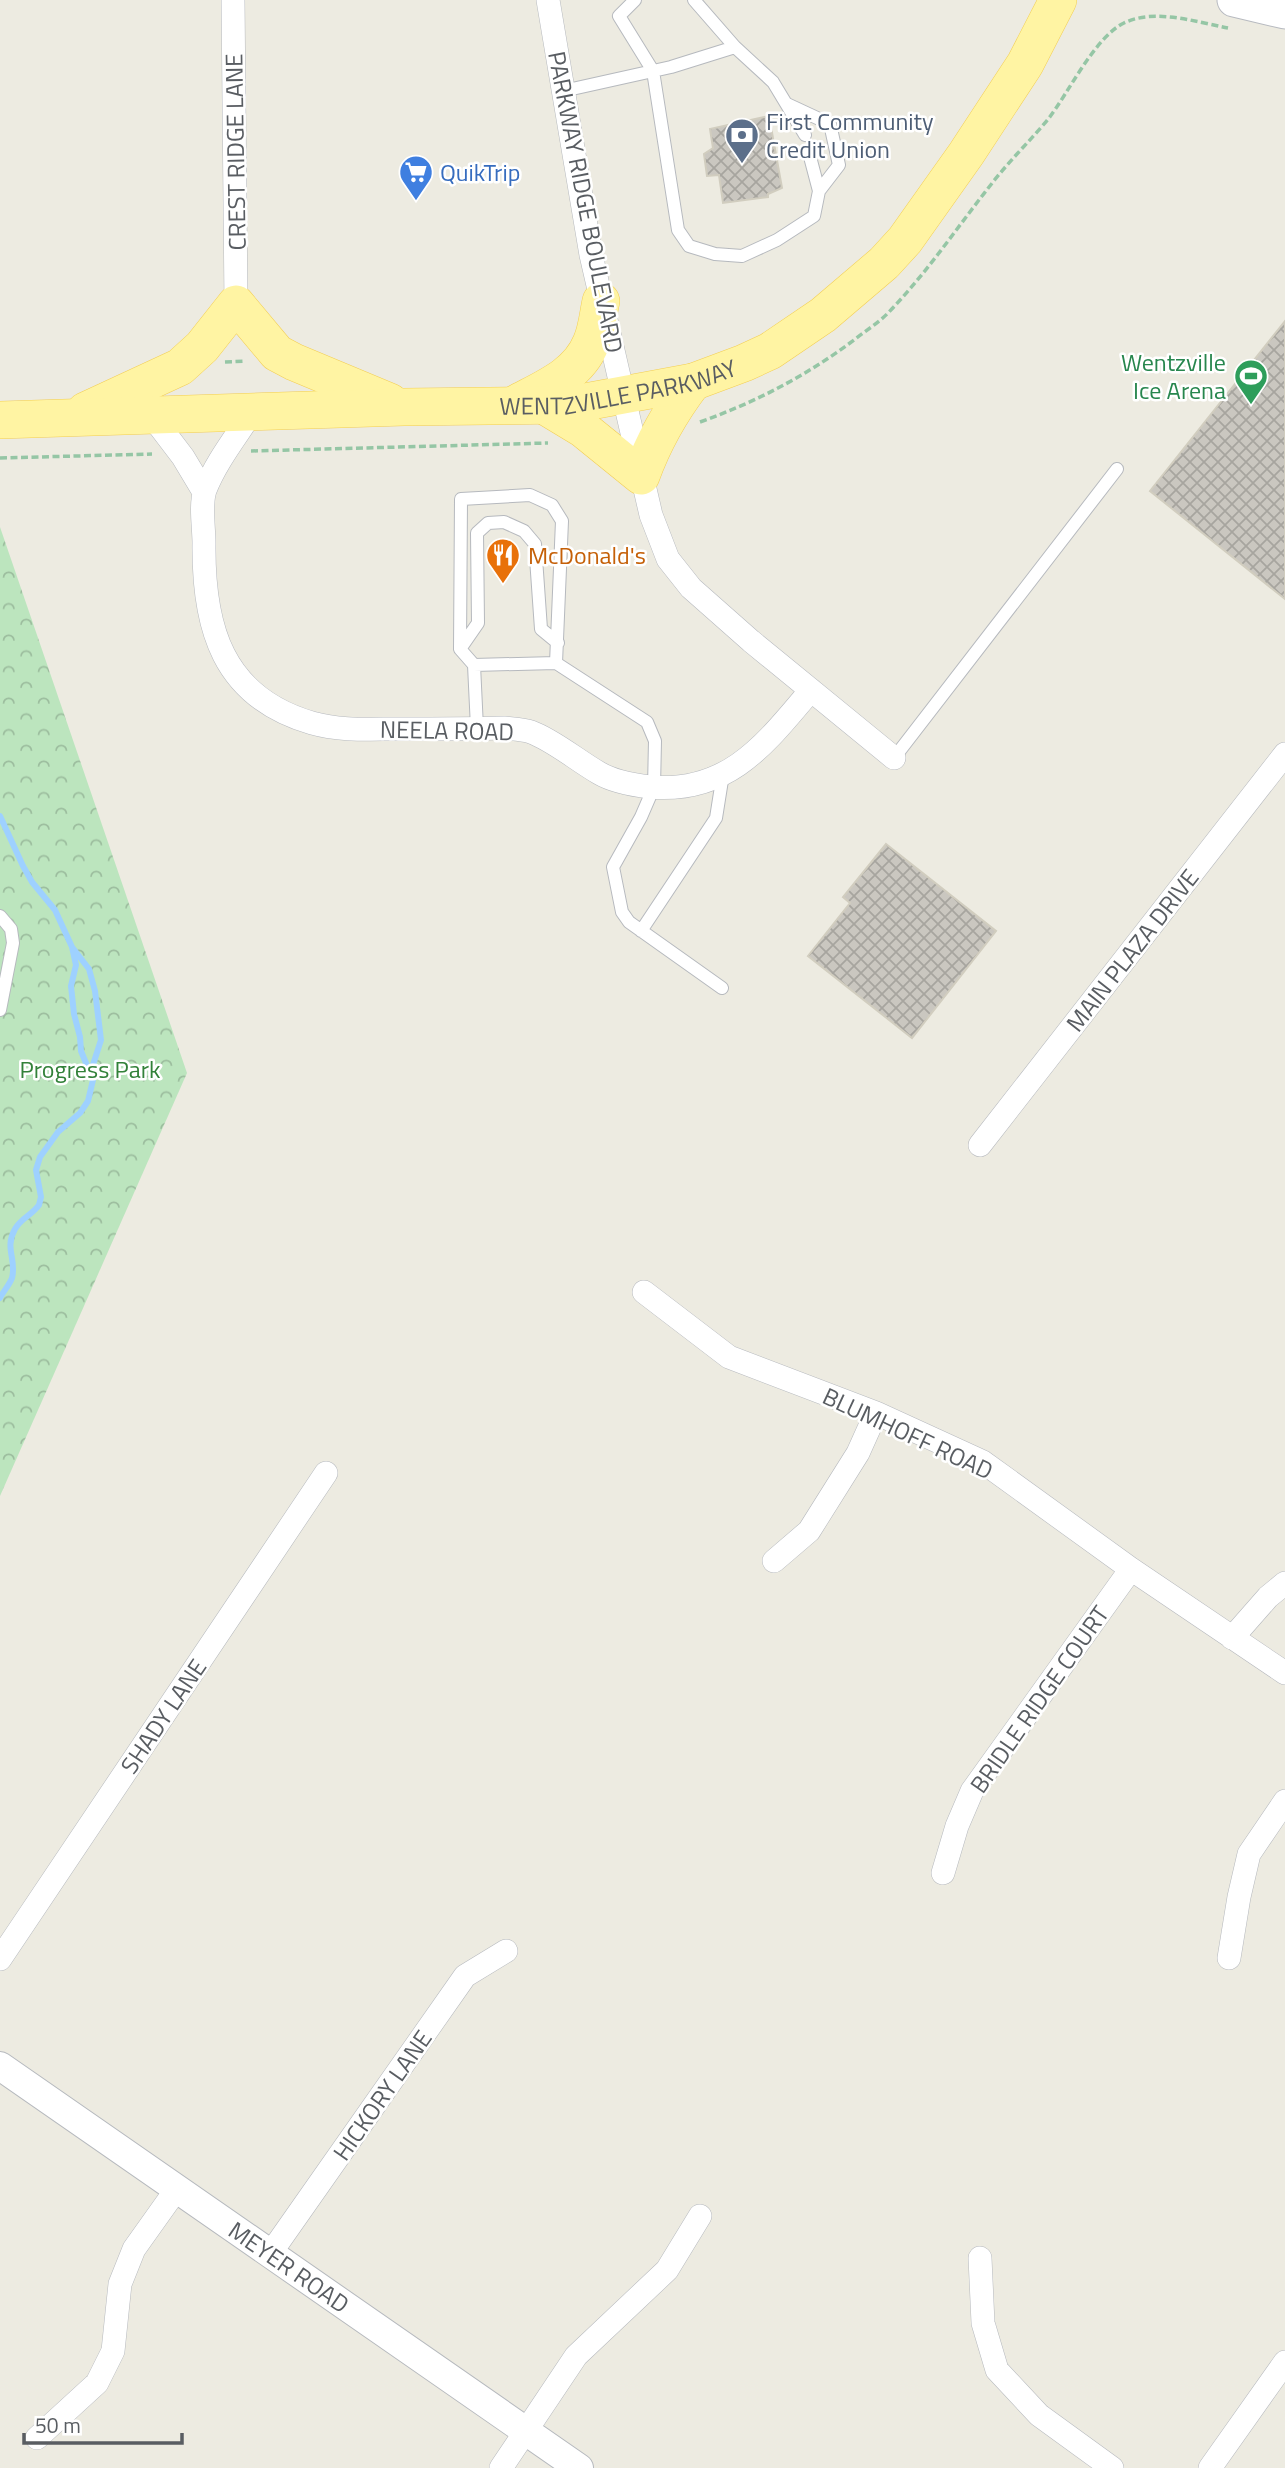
<svg xmlns="http://www.w3.org/2000/svg" width="1285" height="2468" font-family="'Titillium Web',sans-serif">
	<style>
		.park { fill: url(#park-crowns) }
		.lines { fill: none; stroke-linecap: round; stroke-linejoin: round }
		.stream { stroke: #9ed1ff; stroke-width: 6 }
		.building { fill: url(#building-cross-hatch); stroke: #d1cdbf; stroke-width: 2 }
		.service-casing { stroke: #b6b9be; stroke-width: 14 }
		.minor-casing { stroke: #b6b9be; stroke-width: 24 }
		.tertiary-casing { stroke: #b6b9be; stroke-width: 30 }
		.secondary-casing { stroke: #b7bac0; stroke-width: 35 }
		.primary-casing { stroke: #f3ce53; stroke-width: 38 }
		.path { stroke: #95c6a5; stroke-width: 3.5; stroke-dasharray: 7 3.5; stroke-linecap: butt }
		.service { stroke: #fff; stroke-width: 12 }
		.minor { stroke: #fff; stroke-width: 23 }
		.tertiary { stroke: #fff; stroke-width: 28 }
		.secondary { stroke: #fff; stroke-width: 33 }
		.primary { stroke: #fff4a3; stroke-width: 37 }
		.labels { text-anchor: middle; dominant-baseline: central; stroke-width: 5; stroke-linejoin: round; paint-order: stroke }
		.service-label { font-size: 24px; fill: #4e5e75; stroke: #fff; text-anchor: start }
		.street-label { font-size: 24px; fill: #595d62; stroke: #fff }
		.shop-label { font-size: 24px; fill: #366cbe; stroke: #fff; text-anchor: start }
		.leisure-label { font-size: 24px; fill: #27864d; stroke: #fff; text-anchor: end }
		.food-label { font-size: 24px; fill: #c56008; stroke: #fff; text-anchor: start }
		.park-label { font-size: 24px; fill: #328139; stroke: #fff }
	</style>
	<defs>
		<pattern id="park-crowns" width="20" height="18" patternUnits="userSpaceOnUse" patternTransform="scale(1.75)"><rect width="20" height="18" fill="#bce5be"/><path d="M2 6a3 3 0 1 1 6 0M12 15a3 3 0 1 1 6 0" fill="none" stroke="#9cbd9e"/></pattern>
		<pattern id="building-cross-hatch" width="8" height="8" patternUnits="userSpaceOnUse" patternTransform="scale(1.75)"><rect width="8" height="8" fill="#cac7c0"/><path d="M0 0l8 8M0 8l8-8" fill="none" stroke="#a7a59f"/></pattern>
	</defs>
	<rect width="100%" height="100%" fill="#edebe1"/>
	<path class="park" d="M0,527l187,546 -187,423z"/>
	<g class="lines">
		<path class="stream" d="M0,816l23,50 9,16 23,28 17,37 4,18 -5,21 3,28 6,23 1,14 12,29 -5,21 -8,12 -22,19 -18,25 -4,13 5,27 -2,8c-7,10 -18,13 -24,24 -11,19 2,31 -3,49 -2,6 -9,14 -12,20
			M72,947l17,22 6,22 6,49 -10,31"/>
	</g>
	<path class="building" d="M769,116l13,72 -14,6v3l-45,6 -4,-28 -12,1 -3,-22 9,-6 -3,-19z
		M1285,321v278l-135,-108z
		M886,844l110,87 -84,107 -104,-82 42,-53 -7,-6z"/>
	<g class="lines">
		<g class="service-casing">
			<path id="service" d="M635,0l-16,16 34,55 25,159 11,16 26,8 27,2 35,-16 37,-24 5,-25 -10,-38
				M694,0l41,47 38,35 32,53
				M563,91l108,-24 64,-20
				M787,104l43,20 9,41 -20,26
				M460,649l18,-26 -1,-90 11,-10 16,-1 20,9 11,13 6,85 17,14
				M474,665l82,-2 91,59 8,19 -1,46 -13,30 -28,50 9,45 7,10 93,66
				M477,728l-3,-63 -14,-16 1,-150 69,-4 22,10 10,16 -6,142
				M894,758l223,-289
				M0,916l11,13 2,14 -13,67
				M641,931l75,-113 7,-44"/>
		</g>
		<g class="minor-casing">
			<path id="minor" d="M233,0l3,304
				M548,0l43,255 60,260 17,44 23,29 60,53 143,117
				M252,412c-16,25 -36,50 -47,78 -5,15 -1,38 -1,53 -1,84 18,154 108,180 28,8 57,6 85,6 36,0 71,0 107,-1 8,1 19,1 27,4 22,8 47,29 68,41 15,9 34,12 51,14 79,7 116,-44 161,-97
				M151,415l32,42 21,35
				M980,1145l305,-391
				M644,1292l85,65 147,56 107,49 148,107 154,104
				M774,1561l35,-30 49,-78 18,-40
				M1232,1638l36,-41 17,-14
				M943,1873l14,-47 15,-35 159,-222
				M1229,1958l10,-61 10,-43 36,-53
				M0,1959l326,-486
				M270,2254l195,-278 41,-25
				M980,2258l3,65 14,47 42,45 73,53
				M37,2438l60,-55 16,-32 7,-67 14,-35 42,-59
				M501,2468l75,-112 91,-86 33,-54
				M1210,2468l75,-106"/>
		</g>
		<g class="tertiary-casing">
			<g id="tertiary">
				<path id="s1" d="M0,2066l579,402"/>
			</g>
		</g>
		<g class="secondary-casing">
			<path id="secondary" d="M1234,0l51,12"/>
		</g>
		<g class="primary-casing">
			<g id="primary">
				<path d="M517,403c28,-15 61,-28 74,-60 6,-13 7,-29 10,-42"/>
				<path d="M545,406l38,23 58,47c13,-36 29,-64 52,-94"/>
				<path d="M85,411l95,-44 22,-20 34,-43 41,49 17,9 96,40"/>
				<path id="s2" d="M0,420l404,-13 165,-2 124,-23 51,-19 26,-12 53,-36 61,-52 21,-23 61,-86 59,-90 33,-64"/>
			</g>
		</g>
		<path class="path" d="M225,362l21,-1
			M700,422c56,-20 106,-46 154,-82 11,-9 23,-16 33,-26 40,-41 71,-88 106,-132 18,-23 38,-42 56,-64 20,-26 46,-81 75,-95 31,-15 72,-1 104,5
			M251,451l297,-8
			M0,458l152,-4"/>
		<use href="#service" class="service"/>
		<use href="#minor" class="minor"/>
		<use href="#tertiary" class="tertiary"/>
		<use href="#secondary" class="secondary"/>
		<use href="#primary" class="primary"/>
	</g>
	<defs>
		<g id="bank-pin" transform="scale(1.75)"><path d="M0 17L-7.5 6A9.5 9.5 0 1 1 7.5 6Z" fill="#5c6f8a" stroke="#fff"/><path d="M-6-4H6V4H-6ZM0-2.3a2.3 2.3 0 1 0 0 4.6a2.3 2.3 0 1 0 0-4.6Z" fill="#fff"/></g>
		<g id="supermarket-pin" transform="scale(1.75)"><path d="M0 17L-7.5 6A9.5 9.5 0 1 1 7.5 6Z" fill="#3f7fe0" stroke="#fff"/><path d="M-6-5.5h2.5l.6 2H6L4.5 2H-2.5L-4.4-4H-6ZM-1.5 3.2a1.3 1.3 0 1 0 .1 0ZM3 3.2a1.3 1.3 0 1 0 .1 0Z" fill="#fff"/></g>
		<g id="stadium-pin" transform="scale(1.75)"><path d="M0 17L-7.5 6A9.5 9.5 0 1 1 7.5 6Z" fill="#2e9e5b" stroke="#fff"/><path d="M0-5a6.5 5 0 1 0 0 10a6.5 5 0 1 0 0-10ZM-3.5-1.8h7v3.6h-7Z" fill="#fff"/></g>
		<g id="restaurant-pin" transform="scale(1.75)"><path d="M0 17L-7.5 6A9.5 9.5 0 1 1 7.5 6Z" fill="#e8710a" stroke="#fff"/><path d="M-5-6h1v4h1v-4h1v4h1v-4h1v5L-1.5 .5V6h-2V.5L-5-1ZM5-6V6H3V1.5H1.5Q1.5-4 5-6Z" fill="#fff"/></g>
	</defs>
	<g fill-rule="evenodd">
		<use href="#bank-pin" x="742" y="135"/>
		<use href="#supermarket-pin" x="416" y="172"/>
		<use href="#stadium-pin" x="1251" y="376"/>
		<use href="#restaurant-pin" x="503" y="555"/>
	</g>
	<g class="labels">
		<g class="service-label">
			<text x="766" y="121">First Community<tspan x="766" dy="28">Credit Union</tspan></text>
		</g>
		<g class="street-label">
			<text transform="translate(235 152) rotate(-91)">CREST RIDGE LANE</text>
			<text transform="translate(586 202) rotate(79)">PARKWAY RIDGE BOULEVARD</text>
			<text stroke="none"><textPath href="#s2" startOffset="620">WENTZVILLE PARKWAY</textPath></text>
			<text transform="translate(447 730) rotate(1)">NEELA ROAD</text>
			<text transform="translate(1132 950) rotate(-52)">MAIN PLAZA DRIVE</text>
			<text transform="translate(908 1433) rotate(25)">BLUMHOFF ROAD</text>
			<text transform="translate(1039 1699) rotate(-55)">BRIDLE RIDGE COURT</text>
			<text transform="translate(163 1716) rotate(-56)">SHADY LANE</text>
			<text transform="translate(382 2095) rotate(-55)">HICKORY LANE</text>
			<text stroke="none"><textPath href="#s1" startOffset="352">MEYER ROAD</textPath></text>
		</g>
		<g class="shop-label">
			<text x="440" y="172">QuikTrip</text>
		</g>
		<g class="leisure-label">
			<text x="1226" y="362">Wentzville<tspan x="1226" dy="28">Ice Arena</tspan></text>
		</g>
		<g class="food-label">
			<text x="528" y="555">McDonald's</text>
		</g>
		<g class="park-label">
			<text x="90" y="1069">Progress Park</text>
		</g>
	</g>
	<path d="M24 2433v10h158v-10" fill="none" stroke="#595d62" stroke-width="3.5"/>
	<text x="35" y="2433" font-size="21" fill="#595d62" stroke="#ffffff" stroke-width="5" paint-order="stroke">50 m</text>
</svg>
